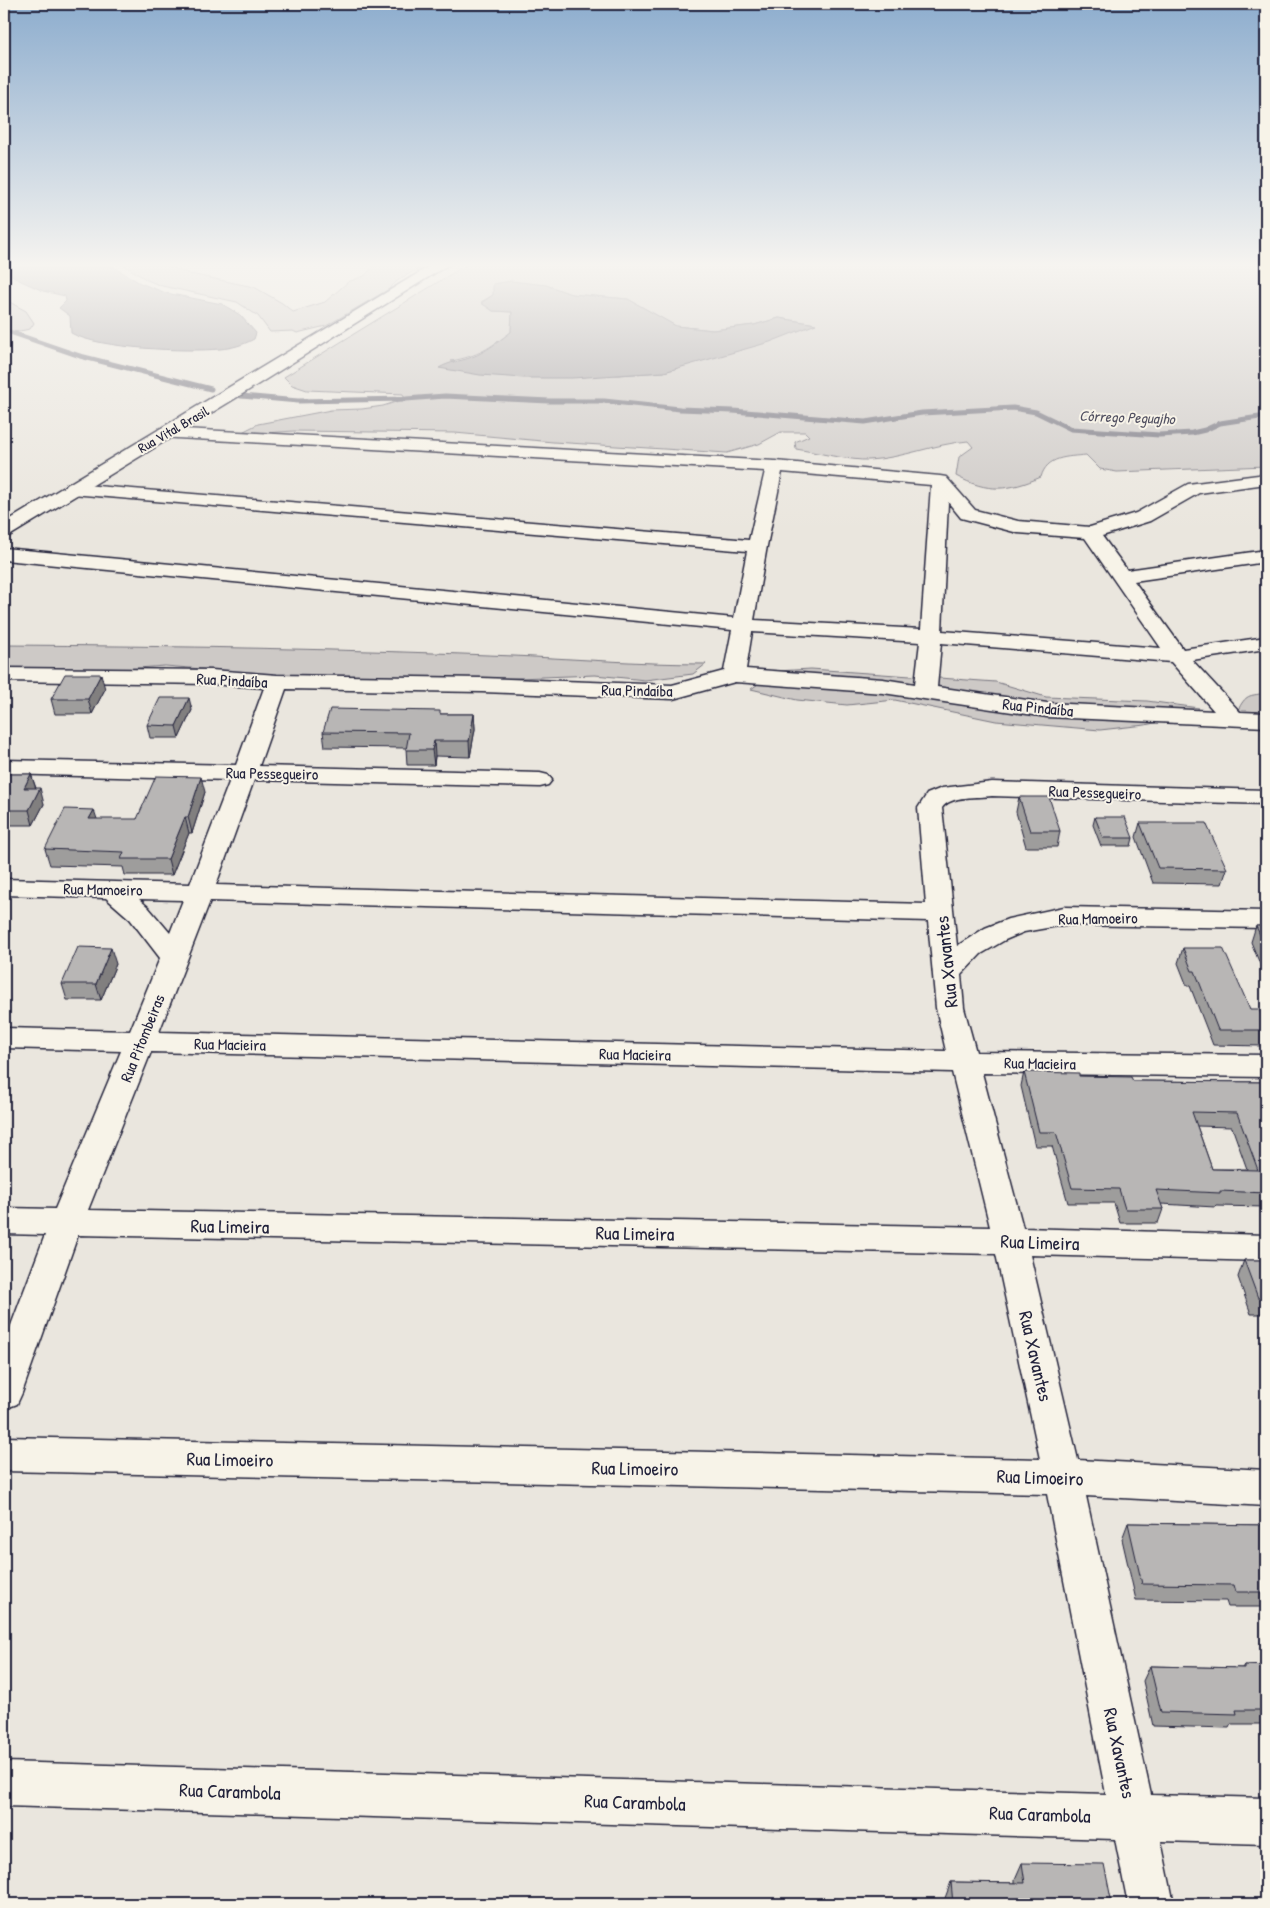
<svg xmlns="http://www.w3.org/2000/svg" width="1270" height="1908" font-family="'Patrick Hand',sans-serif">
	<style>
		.green { fill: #cdc9c6; stroke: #787680; fill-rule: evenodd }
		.water { fill: #a6a3a6; stroke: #716f7b }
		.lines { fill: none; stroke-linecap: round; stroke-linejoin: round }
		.stream { stroke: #716f7b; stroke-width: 5 }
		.minor-casing { stroke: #22223b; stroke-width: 3 }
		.secondary-casing { stroke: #22223b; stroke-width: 3 }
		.minor { fill: #f7f3e8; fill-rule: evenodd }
		.secondary { fill: #f7f3e8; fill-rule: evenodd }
		.wall { fill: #9e9d9c; stroke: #22223b; fill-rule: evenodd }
		.shaded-wall { fill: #817f7f; stroke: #22223b }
		.building { fill: #b8b6b5; stroke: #22223b; fill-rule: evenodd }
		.labels { text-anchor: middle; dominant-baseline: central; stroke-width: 4; stroke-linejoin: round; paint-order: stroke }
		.far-street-label { font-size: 14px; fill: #22223b; stroke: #f7f3e8 }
		.far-water-label { font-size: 15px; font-style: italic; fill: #504f60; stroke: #f7f3e8 }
		.street-label { font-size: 16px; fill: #22223b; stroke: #f7f3e8 }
		.near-street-label { font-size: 19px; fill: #22223b; stroke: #f7f3e8 }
	</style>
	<rect width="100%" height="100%" fill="#eae6de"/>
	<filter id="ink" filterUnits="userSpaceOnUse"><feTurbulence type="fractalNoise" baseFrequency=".02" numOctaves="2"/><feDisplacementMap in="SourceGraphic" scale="10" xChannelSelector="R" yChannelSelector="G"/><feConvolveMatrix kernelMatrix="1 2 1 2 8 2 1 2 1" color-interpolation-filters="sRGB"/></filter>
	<g filter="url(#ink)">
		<path class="green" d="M121,263h37l32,11 64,13 28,16 11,9 32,-10 23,-20 16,-6 14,-13h55c-16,8 -31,11 -44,26l-63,37 -29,7 -4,-2 -23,1 -12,-16 -21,-14 -75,-16 -15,-6z
			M469,263h797v203l-149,6 -17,-3 -14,-14c-19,2 -39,1 -45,22 -32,14 -53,16 -85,-1l3,-19 14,-10 -5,-6c-34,3 -65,17 -99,19 -18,1 -54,-8 -73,-11l-1,-7 14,-6 -4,-4h-24l-22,12 -32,9 -174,-11 -98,-9 -161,-2 -58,4 22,-11 73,-14 31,-1 21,-3 22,-7 -2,-5 -96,-4 -15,-5 -8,-8zM546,285l25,9 57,5 47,27 38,4 41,-5 25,-7 36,6 -151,48 -46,3 -167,-14c28,-5 38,-13 60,-29l1,-20 -19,-1 -12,-9 12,-7z
			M4,299l22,12 8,12 -4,6 -26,5z
			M4,645c170,1 340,4 510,11 64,3 128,8 192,8l-13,10 -48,6 -50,-5 -103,4 -205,-3 -122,-10 -54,4h-107z
			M811,669l185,13 50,15 101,4 52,7 -11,8 -43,9 -45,5 -104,-9 -101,-21 -48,5 -50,-5 -46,-11 26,-18z
			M1266,693v26l-23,-3 -4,-8c8,-15 12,-12 27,-15z"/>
		<path class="water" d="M10,263h97l33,20 26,10 56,11 18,11 16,18 -2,6c-11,6 -22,9 -34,10 -33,3 -121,0 -149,-16l-1,-17 -11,-8 7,-7 -1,-5 -22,-5 -24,-11 -14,-10z
			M511,281l35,4 25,9 57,5 48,27 37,4 41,-5 25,-7 37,6 -46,18 -106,30 -92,6h-48l-44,-3 -41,-7c12,-7 20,-6 33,-11 14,-5 27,-16 39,-25l1,-20 -19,-1 -12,-8 12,-8v-11z"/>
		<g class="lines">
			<path class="stream" d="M4,330l76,26 131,33
				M241,396l57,5 108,-2 39,-3 104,5h55l76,8 53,2 132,11 57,-9 91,-5 23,4 35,17 88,6 33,-2 13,-3 15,-7 46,-7"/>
			<g class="minor-casing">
				<path id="minor" d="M165,428l610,33 165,15 6,1 29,33 43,11 72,6 46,-14 52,-29 78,-10v10l-67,9 -49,28 -48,15 25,34 139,-20v12l-132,19 49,68 83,-12v12l-74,11 48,52 26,1v14l-219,-10 -164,-24 -148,-11 -62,17 -191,-7 -196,-3 -27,77 281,7 8,2 4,5 -4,5 -8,2 -286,-7 -38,105 710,19 -8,-96 9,-14 15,-6 50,-6 274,8v14l-274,-8c-14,2 -41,-1 -50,12l15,138 28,-18 23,-9 56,-12 202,4v17l-202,-3 -40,7 -19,8 -24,14 -20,21 3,33 12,44 290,3v22l-284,-4 41,155 243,7v26l-236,-6 48,205 188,10v36l-180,-10 65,299 115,3v46l-105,-3 13,63h-46l-13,-65 -1111,-33v-44l1102,32 -59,-300 -1043,-23v-34l1036,22 -44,-205 -918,-19 -56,158 -5,11 -13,5v-65l41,-109 -41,-1v-26l51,1 66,-158 -117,-3v-20l126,3 30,-73 -30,-39 -24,-21 -102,-3v-16l186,5 40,-104 -226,-6v-14l232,5 28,-77 -53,-4 -207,-3v-13l207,2 66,5 205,3 190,7 52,-14 8,-41 -728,-70v-12l730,70 13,-67 -675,-57 -6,-1 -3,-4 3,-4 6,-1 677,56 16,-69 -606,-34 -2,-4 2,-4zM782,472l149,13 -10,144 -167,-9 13,-74zM948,502l13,16 57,15 67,5 76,110 -219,-17zM752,632l168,10 -5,42 -32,-5 -137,-10zM941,643l230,19 43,49 -167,-8 -110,-16zM139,899l44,1 -13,33 -22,-26zM210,901l718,20 8,87 10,43 -787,-19zM151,1052l801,20 38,155 -902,-17z"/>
			</g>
			<g class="secondary-casing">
				<path id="secondary" d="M435,263h16l-207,130 -233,142 -7,2v-14z"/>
			</g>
			<use href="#minor" class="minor"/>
			<use href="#secondary" class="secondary"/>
		</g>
		<path class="wall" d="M105,689l-13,25h-37l-4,-15z
			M192,710l-13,28h-29l-3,-13z
			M440,714h34l1,15 -5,28 -35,-1 -1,9h-27l-1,-17 -81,-1 -2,-15z
			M4,774h27l5,14 8,16 -11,21h-29z
			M205,792l-13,41h-3l-17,42h-47l-2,-8 -73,-2 -5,-16 92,-30z
			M1019,797l41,34 -3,16h-31l-10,-35z
			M1095,817l38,21 -2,8h-30l-8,-21z
			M1140,823l87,46 -5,15 -69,-1 -17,-46z
			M1256,926h10v38h-6l-9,-22z
			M1183,948l67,61 16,17v10l-4,10 -49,-1 -23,-59h-3l-9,-23z
			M116,964l-15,36h-34l-5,-16z
			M1024,1072l55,4 54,5 133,1v125l-50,-1 -1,1 -54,-3 2,5 -5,14h-38l-6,-20h-46l-16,-57h-17l-14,-60zM1197,1126l35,1 15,42h-35z
			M1244,1260h22v54h-15l-13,-37z
			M1128,1523l138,2v82h-38l-2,-6 -90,-1 -14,-61z
			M1244,1665l22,1v58h-35l-2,4 -76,-2 -10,-45 7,-15 92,2z
			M1022,1863l90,41h-166l-1,-6 6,-16 64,1v-4z"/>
		<path class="shaded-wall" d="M101,674l4,15 -13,25 -4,-15z
			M189,698l3,12 -13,28 -3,-12z
			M474,714l1,15 -5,28 -1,-16z
			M434,741l1,15 -1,9 -2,-15z
			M31,774l5,15 -12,-1z
			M201,777l4,15 -13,41 -4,-16z
			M40,788l4,16 -11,21 -4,-15z
			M94,810l5,15 -10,-6z
			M185,817l4,16 -17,42 -4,-16z
			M111,948l5,16 -15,36 -5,-16z"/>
		<path class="building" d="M65,674h36l-13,25h-37z
			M160,698h29l-13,28 -29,-1z
			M330,709l110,2v3h34l-5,27h-35l-2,9h-26l3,-17 -86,-1z
			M4,774h27l-7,14h16l-11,22h-25z
			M156,776l45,1 -13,40h-3l-17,42h-47l3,-7 -79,-3 20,-40 29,1 -5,9h48z
			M1019,797h30l11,34h-30z
			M1095,817h30l8,21h-30z
			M1140,823h66l21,46 -69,-1z
			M1256,926h10v22z
			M78,947l33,1 -15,36h-34z
			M1183,948h40l27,61h9l7,17v4h-48l-23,-59h-3z
			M1024,1072l55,1v3l52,1 2,4 133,1v111l-46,-2v2l-64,-3 7,19h-38l-6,-20 -47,-1 -16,-56h-17zM1192,1112l45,1 21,57 -46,-1z
			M1244,1260h22v38h-8z
			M1128,1523l138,2v67h-30l-2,-7 -92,-1z
			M1244,1665l22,1v44h-30l1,4 -76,-2 -11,-46 94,2z
			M1022,1863l82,1 8,40h-159l-2,-22 74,1z"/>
	</g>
	<linearGradient id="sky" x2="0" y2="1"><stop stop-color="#8dadce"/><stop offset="0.5" stop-color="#f6f4f0"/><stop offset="1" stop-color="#f6f4f0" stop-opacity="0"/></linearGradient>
	<rect width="1270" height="530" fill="url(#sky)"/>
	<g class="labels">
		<g class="far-street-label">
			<text transform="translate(173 429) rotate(-30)">Rua Vital Brasil</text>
		</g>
		<g class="far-water-label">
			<text transform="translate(1127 417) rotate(2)">Córrego Peguajho</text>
		</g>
		<g class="street-label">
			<text transform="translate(232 680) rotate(3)">Rua Pindaíba</text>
			<text transform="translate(637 690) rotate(1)">Rua Pindaíba</text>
			<text transform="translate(1038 707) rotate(6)">Rua Pindaíba</text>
			<text transform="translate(272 773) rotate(1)">Rua Pessegueiro</text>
			<text transform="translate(1095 792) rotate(2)">Rua Pessegueiro</text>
			<text transform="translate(103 889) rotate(1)">Rua Mamoeiro</text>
			<text transform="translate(1098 918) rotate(-1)">Rua Mamoeiro</text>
			<text transform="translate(142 1038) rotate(-68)">Rua Pitombeiras</text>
			<text transform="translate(230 1044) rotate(1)">Rua Macieira</text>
			<text transform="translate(635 1054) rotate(1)">Rua Macieira</text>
			<text transform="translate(1040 1063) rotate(1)">Rua Macieira</text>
		</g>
		<g class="near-street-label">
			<text transform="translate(946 962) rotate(-96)">Rua Xavantes</text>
			<text transform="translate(230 1226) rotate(1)">Rua Limeira</text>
			<text transform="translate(635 1233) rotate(1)">Rua Limeira</text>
			<text transform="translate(1040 1242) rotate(2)">Rua Limeira</text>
			<text transform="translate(1036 1356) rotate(77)">Rua Xavantes</text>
			<text transform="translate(230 1459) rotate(1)">Rua Limoeiro</text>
			<text transform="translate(635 1468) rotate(1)">Rua Limoeiro</text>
			<text transform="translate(1040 1477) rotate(2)">Rua Limoeiro</text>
			<text transform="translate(1120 1753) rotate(78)">Rua Xavantes</text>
			<text transform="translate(230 1791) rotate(2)">Rua Carambola</text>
			<text transform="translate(635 1802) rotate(2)">Rua Carambola</text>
			<text transform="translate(1040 1814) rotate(2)">Rua Carambola</text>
		</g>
	</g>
	<rect width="1270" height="1908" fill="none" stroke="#f7f3e8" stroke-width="20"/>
	<rect x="10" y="10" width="1250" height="1888" fill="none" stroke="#22223b" stroke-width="2" filter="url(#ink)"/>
</svg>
